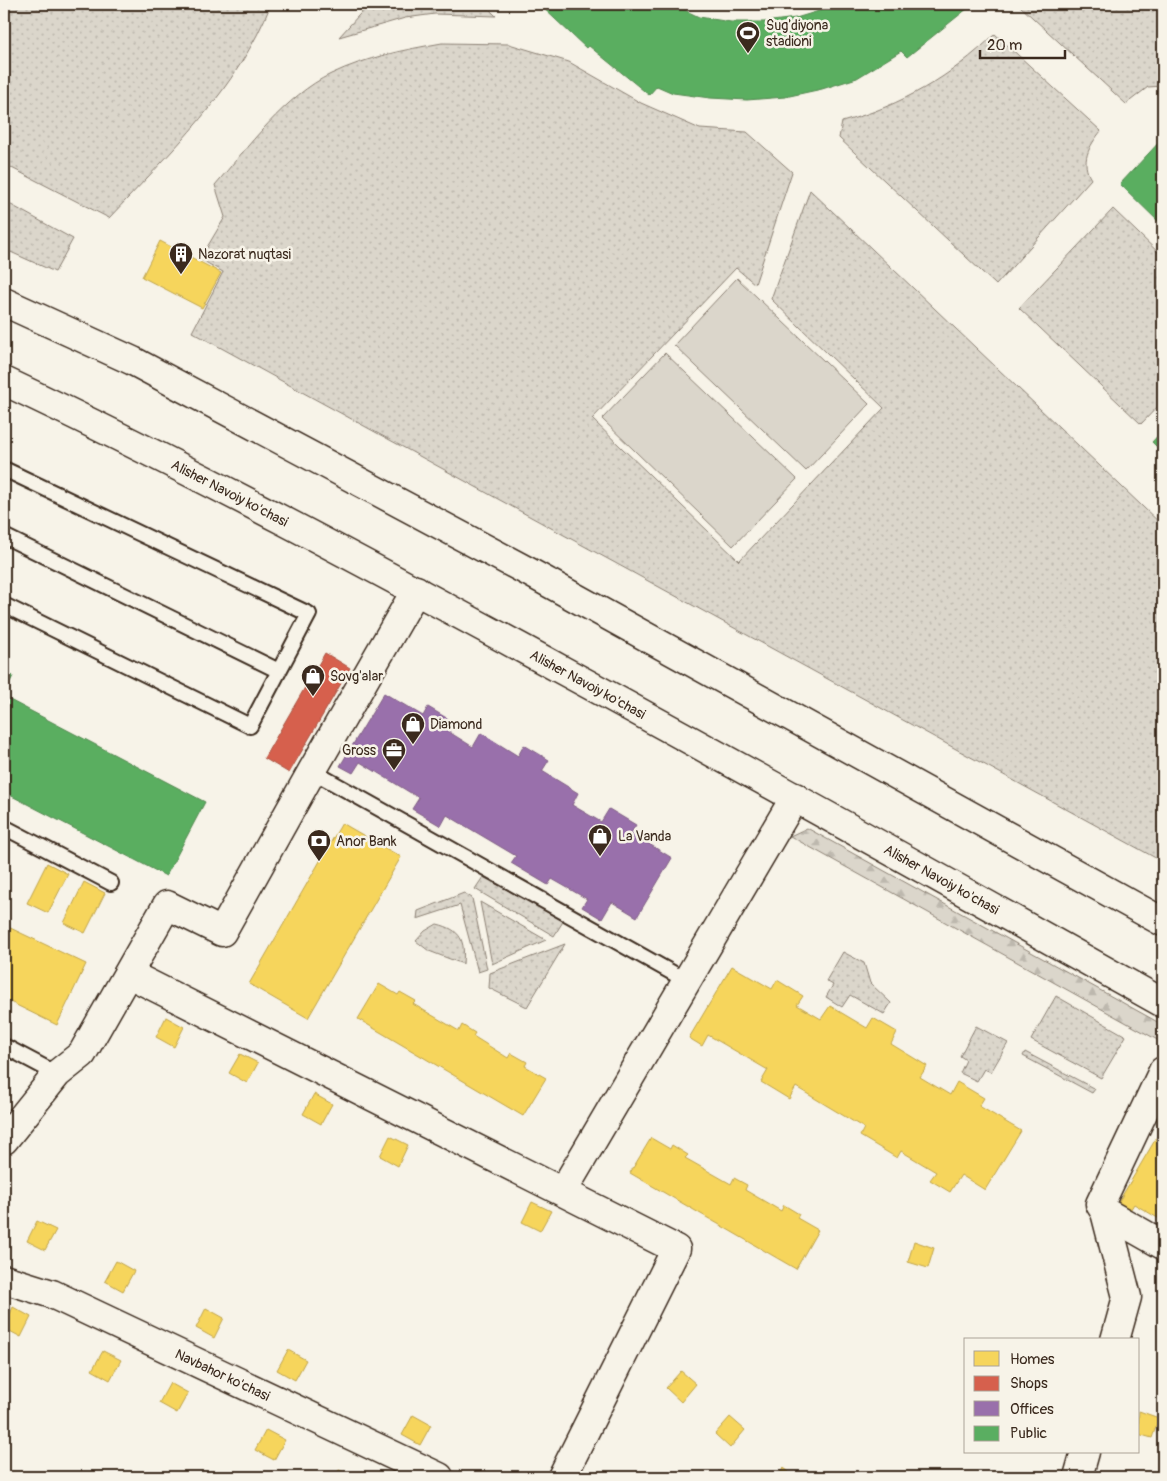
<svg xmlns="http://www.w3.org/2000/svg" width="1167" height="1481" font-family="Pangolin,sans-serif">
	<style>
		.green { fill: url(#green-dots); stroke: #8b8074 }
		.forest { fill: url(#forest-firs); stroke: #8b8074 }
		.pitch { fill: #dbd6cb; stroke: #8b8074 }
		.homes { fill: #f6d55c; stroke: #bea249 }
		.shops { fill: #d6604d; stroke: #a8503f }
		.offices { fill: #9970ab; stroke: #7d5b81 }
		.public { fill: #5aae61; stroke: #51864d }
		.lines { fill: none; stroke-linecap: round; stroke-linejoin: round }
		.service-casing { stroke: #3b2a1e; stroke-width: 18 }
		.minor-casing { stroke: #3b2a1e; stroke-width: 31 }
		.primary-casing { stroke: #3b2a1e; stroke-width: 31 }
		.service { stroke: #f7f3e8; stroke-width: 14 }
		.minor { stroke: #f7f3e8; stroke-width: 28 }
		.primary { stroke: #f7f3e8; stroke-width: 28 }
		.labels { text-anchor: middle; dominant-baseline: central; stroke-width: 5; stroke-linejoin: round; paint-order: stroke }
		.poi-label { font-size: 14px; fill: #3b2a1e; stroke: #f7f3e8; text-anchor: start }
		.street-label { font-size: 14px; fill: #3b2a1e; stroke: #f7f3e8 }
	</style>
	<defs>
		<pattern id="green-dots" width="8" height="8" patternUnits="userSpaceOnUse" patternTransform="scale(1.25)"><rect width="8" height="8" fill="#dbd6cb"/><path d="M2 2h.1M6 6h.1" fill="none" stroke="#bdb8ae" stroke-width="1.8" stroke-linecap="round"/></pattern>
		<pattern id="forest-firs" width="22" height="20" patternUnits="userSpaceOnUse" patternTransform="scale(1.25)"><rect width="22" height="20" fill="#dbd6cb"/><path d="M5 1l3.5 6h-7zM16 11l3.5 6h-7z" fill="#bdb8ae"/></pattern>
	</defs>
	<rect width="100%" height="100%" fill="#f7f3e8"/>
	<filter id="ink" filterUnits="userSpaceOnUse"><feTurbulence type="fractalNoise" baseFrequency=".02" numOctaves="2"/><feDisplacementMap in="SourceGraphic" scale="10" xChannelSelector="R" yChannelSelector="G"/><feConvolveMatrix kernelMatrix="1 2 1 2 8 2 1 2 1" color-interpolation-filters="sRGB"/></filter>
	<g filter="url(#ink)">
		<path class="green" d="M4,4h267c-33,85 -101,149 -162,214l-105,-54z
			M369,4h115l12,12 -61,-2 -30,4 -66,19z
			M1022,4h141v82l-15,1 -22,17 -106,-98z
			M995,34l106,97c-12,15 -21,31 -10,48l-95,106 -157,-147 3,-16c60,-17 109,-45 153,-88z
			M442,43l67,1 60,18 72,41 59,26 47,3 45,40 -37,112 -19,-16 -144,151 147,142 145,-153 -113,-109 39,-109 353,336v336l-971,-530 31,-60 -23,-13 25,-42 -10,-32c32,-37 71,-90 116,-111 36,-17 72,-24 111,-31z
			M4,201l69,38 -18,33 -51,-23z
			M1113,209l50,48v144l-22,23 -122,-116z
			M483,877l81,43 -10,16 -79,-47z
			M464,893l8,5 15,71 -9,3 -18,-67 -43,14 1,-8z
			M480,902l66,38 -54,24z
			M437,924c25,6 28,17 26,40l-34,-13 -13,-10 9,-10z
			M565,944l-38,63 -38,-19 1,-15z
			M843,952l21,11 6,20 21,20 -7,11 -34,-19 -8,12 -16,-10 7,-12 -7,-4z
			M1056,996l70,40 -25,42 -70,-38z
			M976,1026l32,17 -17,29 -7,-3 -7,12 -17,-8 6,-13 -6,-4z
			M1025,1052l70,37 -3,4 -69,-37z"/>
		<path class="forest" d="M807,828l356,197v18l-373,-207z"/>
		<path class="pitch" d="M737,278l132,126 -63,67 -132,-126z
			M665,353l132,126 -64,67 -131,-127z"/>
		<path class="homes" d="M160,241l61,32 -19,35 -60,-31z
			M342,823l59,34 -93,161 -59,-34z
			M47,863l21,11 -20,39 -21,-10z
			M84,882l21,11 -20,40 -21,-10z
			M4,925l82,39 -29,61 -53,-26z
			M732,966l40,23 5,-9 26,16 -6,9 24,14 9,-13 37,22 6,-10 24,14 -6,12 36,22 -7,11 30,18 7,-13 27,16 -5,8 42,25 -36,59 -24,-15 -11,17 -20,-12 6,-8 -35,-21 -4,7 -37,-22 4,-8 -68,-41 -7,12 -28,-17 7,-12 -60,-35 -6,11 -13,-8z
			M379,984l19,11 2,-3 16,9 -3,3 46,27 3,-6 13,8 -2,3 35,22 3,-5 16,9 -2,4 21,12 -23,38 -165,-97z
			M166,1017l18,10 -10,20 -18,-10z
			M240,1054l18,9 -11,20 -18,-10z
			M314,1094l18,10 -11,20 -18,-10z
			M1158,1135l5,3v83l-29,-17 -7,11 -12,-7z
			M390,1136l18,9 -10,21 -18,-10z
			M651,1138l19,11 2,-4 16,10 -3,3 46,26 3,-6 13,7 -2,5 36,21 3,-6 15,9 -2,4 21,12 -22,39 -166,-96z
			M532,1202l19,9 -11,20 -18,-9z
			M37,1221l19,9 -11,20 -18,-9z
			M914,1241l20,7 -6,20 -20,-6z
			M116,1261l18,10 -11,20 -18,-10z
			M13,1307l18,10 -10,20 -17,-9z
			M206,1308l18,10 -10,20 -18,-10z
			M288,1350l18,10 -11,20 -18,-10z
			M103,1351l18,9 -11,20 -18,-10z
			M681,1371l15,13 -15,18 -15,-14z
			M170,1383l18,10 -11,20 -18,-10z
			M1139,1411l20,7 -7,20 -14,-4z
			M413,1415l18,10 -11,20 -18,-10z
			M730,1417l15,13 -15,18 -15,-14z
			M266,1430l19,10 -11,20 -19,-10z
			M784,1468l11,9h-19z
			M339,1470l14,7h-18z"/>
		<path class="shops" d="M325,653l25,15 -61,105 -25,-15z"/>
		<path class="offices" d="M384,693l39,23 5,-9 27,16 -6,9 24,15 8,-14 37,23 6,-11 25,15 -7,11 36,22 -6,12 29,17 8,-13 27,16 -5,8 41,25 -35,59 -25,-15 -10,17 -20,-12 5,-8 -35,-20 -4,6 -37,-22 5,-7 -69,-41 -6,11 -29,-17 7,-11 -59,-36 -7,11 -13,-7z"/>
		<path class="public" d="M539,4h133l27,13 32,5h33l32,-4 46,-14h131l-66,53 -6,-6 -44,27 -35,11 -37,8 -38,3 -37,-2 -37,-5 -16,-7 -8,9 -60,-49 -3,2z
			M1163,138v88l-43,-42z
			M1163,430v23l-11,-11z
			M4,672l9,4 -9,18z
			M4,697l201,105 -39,74 -162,-84z"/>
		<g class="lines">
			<g class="service-casing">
				<path id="service" d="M4,469l305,145 -59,112 -246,-121
					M4,536l275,135
					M312,771l375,210
					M4,827l107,56
					M4,1046l53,28"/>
			</g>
			<g class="minor-casing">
				<g id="minor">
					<path d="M129,974l547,275 -114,228"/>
					<path d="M4,1140l53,-66 25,-20 85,-149 55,27 90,-161 104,-181"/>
					<path d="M563,1191l232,-394"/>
					<path d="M1105,1212l58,33"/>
					<path id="s1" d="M4,1279l48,15 387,183"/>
					<path d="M1115,1340l12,-43 -22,-85 -5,-8 63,-133"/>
					<path d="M1078,1477l7,-25"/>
				</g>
			</g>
			<g class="primary-casing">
				<g id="primary">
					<path d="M4,302l129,59 396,211 634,350"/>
					<path id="s2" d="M4,381c189,89 374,189 558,289 201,109 401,221 601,333"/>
				</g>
			</g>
			<use href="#service" class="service"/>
			<use href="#minor" class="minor"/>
			<use href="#primary" class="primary"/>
		</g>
	</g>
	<defs>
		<g id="stadium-pin" transform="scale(1.25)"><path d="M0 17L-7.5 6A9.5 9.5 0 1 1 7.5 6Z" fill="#3b2a1e" stroke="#f7f3e8"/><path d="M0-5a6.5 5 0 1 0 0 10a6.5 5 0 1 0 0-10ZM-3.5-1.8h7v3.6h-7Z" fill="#fff"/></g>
		<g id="building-pin" transform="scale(1.25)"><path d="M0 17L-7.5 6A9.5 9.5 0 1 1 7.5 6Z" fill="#3b2a1e" stroke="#f7f3e8"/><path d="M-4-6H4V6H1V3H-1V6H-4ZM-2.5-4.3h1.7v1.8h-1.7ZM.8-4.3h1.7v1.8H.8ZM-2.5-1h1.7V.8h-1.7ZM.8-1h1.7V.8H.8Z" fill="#fff"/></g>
		<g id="shop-pin" transform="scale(1.25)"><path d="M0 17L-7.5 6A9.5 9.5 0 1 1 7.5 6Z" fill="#3b2a1e" stroke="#f7f3e8"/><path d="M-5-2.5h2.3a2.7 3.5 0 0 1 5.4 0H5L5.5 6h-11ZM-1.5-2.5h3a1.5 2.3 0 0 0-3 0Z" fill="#fff"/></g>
		<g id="office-pin" transform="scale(1.25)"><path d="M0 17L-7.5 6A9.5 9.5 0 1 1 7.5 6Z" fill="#3b2a1e" stroke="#f7f3e8"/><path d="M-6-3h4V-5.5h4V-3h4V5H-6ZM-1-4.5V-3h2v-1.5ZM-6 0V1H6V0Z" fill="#fff"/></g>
		<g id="bank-pin" transform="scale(1.25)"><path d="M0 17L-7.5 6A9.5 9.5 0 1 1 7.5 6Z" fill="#3b2a1e" stroke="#f7f3e8"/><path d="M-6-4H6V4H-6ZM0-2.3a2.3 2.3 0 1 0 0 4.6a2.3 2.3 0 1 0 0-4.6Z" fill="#fff"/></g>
	</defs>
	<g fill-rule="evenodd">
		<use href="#stadium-pin" x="748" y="33"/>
		<use href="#building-pin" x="181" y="254"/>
		<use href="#shop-pin" x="313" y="676"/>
		<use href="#shop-pin" x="413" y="724"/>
		<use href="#office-pin" x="394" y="750"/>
		<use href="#shop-pin" x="600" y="836"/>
		<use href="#bank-pin" x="319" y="841"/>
	</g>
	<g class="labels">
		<g class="poi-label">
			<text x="766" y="25">Sug'diyona<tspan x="766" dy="16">stadioni</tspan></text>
			<text x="198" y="254">Nazorat nuqtasi</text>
			<text x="330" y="676">Sovg'alar</text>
			<text x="430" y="724">Diamond</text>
			<text x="376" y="750" text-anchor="end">Gross</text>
			<text x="618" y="836">La Vanda</text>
			<text x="336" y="841">Anor Bank</text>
		</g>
		<g class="street-label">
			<text stroke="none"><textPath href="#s2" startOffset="252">Alisher Navoiy ko'chasi</textPath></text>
			<text stroke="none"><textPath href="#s2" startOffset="658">Alisher Navoiy ko'chasi</textPath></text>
			<text stroke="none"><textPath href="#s2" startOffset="1062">Alisher Navoiy ko'chasi</textPath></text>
			<text stroke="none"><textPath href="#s1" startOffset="239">Navbahor ko'chasi</textPath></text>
		</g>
	</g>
	<rect width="1167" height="1481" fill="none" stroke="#f7f3e8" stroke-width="20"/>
	<rect x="10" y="10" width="1147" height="1461" fill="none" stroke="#3b2a1e" stroke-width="2" filter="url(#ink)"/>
	<rect x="964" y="1338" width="175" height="115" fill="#f7f3e8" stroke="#aca397"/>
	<rect x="974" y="1351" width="25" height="15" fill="#f6d55c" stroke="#aca397"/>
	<text x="1010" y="1364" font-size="15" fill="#3b2a1e">Homes</text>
	<rect x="974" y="1376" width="25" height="15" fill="#d6604d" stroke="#aca397"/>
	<text x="1010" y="1388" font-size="15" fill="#3b2a1e">Shops</text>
	<rect x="974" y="1401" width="25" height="15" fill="#9970ab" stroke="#aca397"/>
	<text x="1010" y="1414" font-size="15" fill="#3b2a1e">Offices</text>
	<rect x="974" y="1426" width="25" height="15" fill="#5aae61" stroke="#aca397"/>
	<text x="1010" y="1438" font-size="15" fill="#3b2a1e">Public</text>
	<path d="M980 50v8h85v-8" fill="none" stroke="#3b2a1e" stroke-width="2.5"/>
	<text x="987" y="50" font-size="15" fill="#3b2a1e" stroke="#f7f3e8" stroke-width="4" paint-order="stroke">20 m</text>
</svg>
